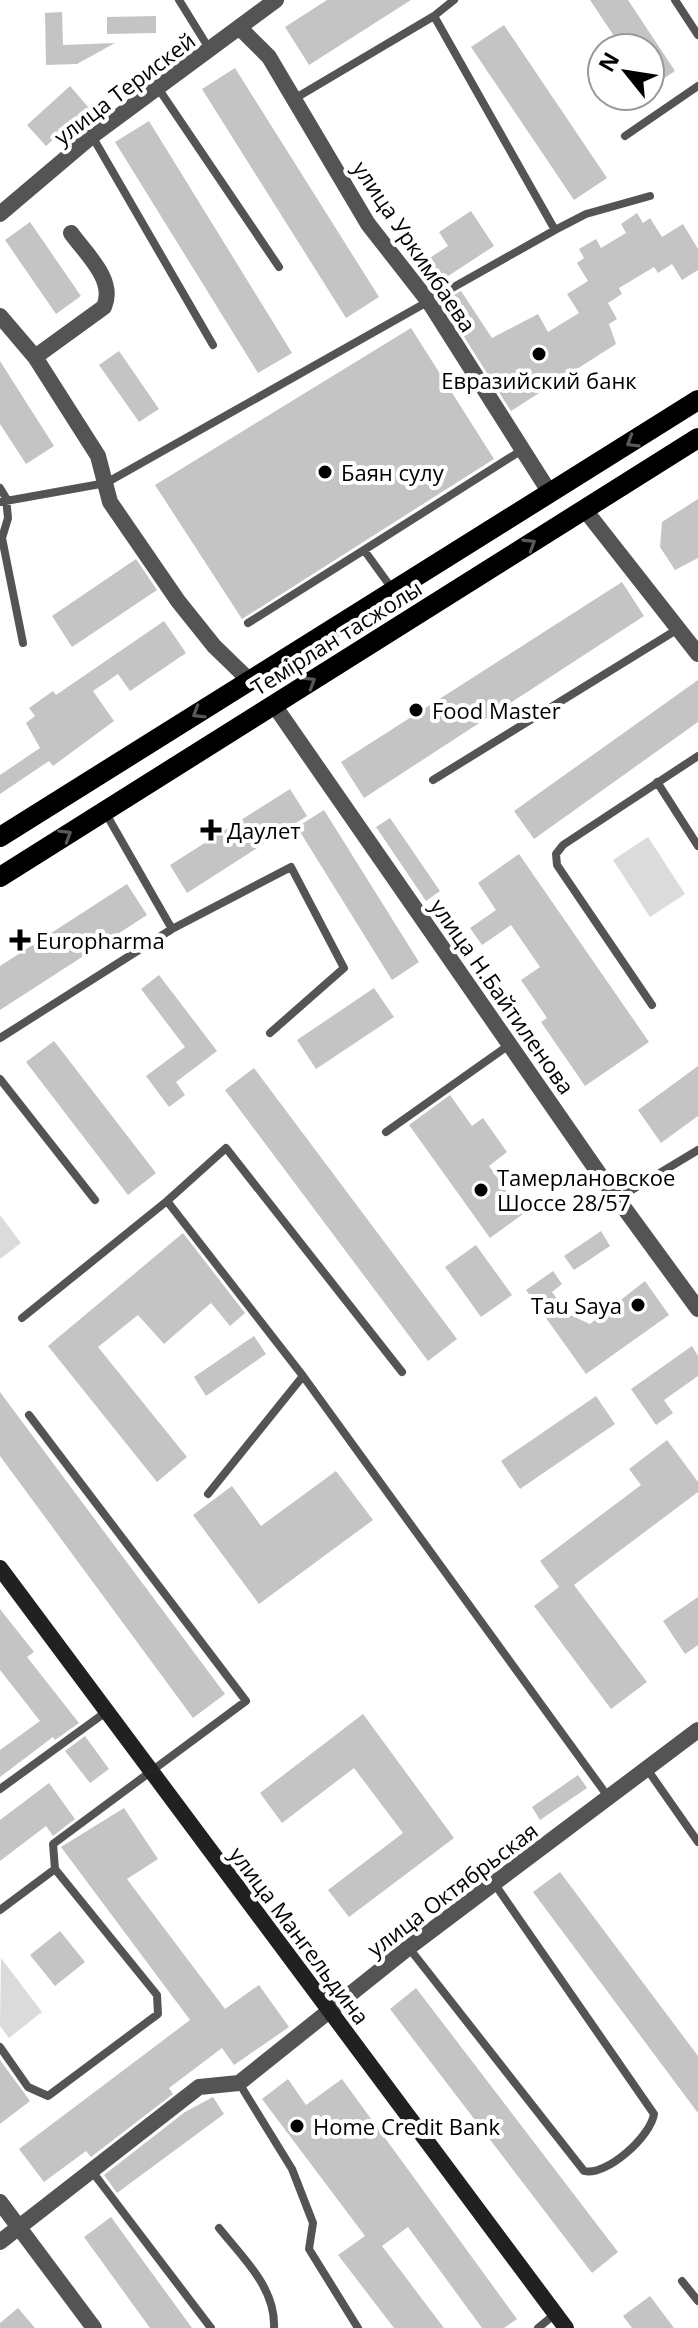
<svg xmlns="http://www.w3.org/2000/svg" width="698" height="2328" font-family="'Open Sans',sans-serif">
	<style>
		.green { fill: #dbdbdb }
		.building { fill: #c4c4c4 }
		.lines { fill: none; stroke-linecap: round; stroke-linejoin: round }
		.lane { stroke: #545454; stroke-width: 8 }
		.street { stroke: #545454; stroke-width: 16 }
		.secondary { stroke: #212121; stroke-width: 16 }
		.primary { stroke: #000; stroke-width: 20 }
		.oneway { stroke: #595959 }
		.poi-dot { fill: #000; stroke: #fff; stroke-width: 3 }
		.labels { text-anchor: middle; dominant-baseline: central; stroke-width: 8; stroke-linejoin: round; paint-order: stroke }
		.street-label { font-size: 22px; fill: #000; stroke: #fff }
		.poi-label { font-size: 22px; fill: #000; stroke: #fff; text-anchor: start }
	</style>
	<rect width="100%" height="100%" fill="#fff"/>
	<path class="green" d="M648,837l37,57 -35,23 -37,-57z
		M0,1215l21,28 -21,16z
		M1,1958l41,54 -33,26 -9,-12z"/>
	<path class="building" d="M327,0h84l-102,65 -24,-38z
		M590,0h38l47,71 -25,17v-40h-28z
		M62,12l1,33 52,-2 -38,21 -31,1 -1,-52z
		M156,16v17l-49,1v-17z
		M504,25l103,153 -33,22 -103,-153z
		M235,68l144,229 -33,21 -144,-229z
		M70,86l19,22 -43,38 -19,-21z
		M149,121l143,232 -34,20 -143,-231z
		M471,211l23,35 -55,36 -14,-21 23,-15 -9,-14z
		M637,213l6,10 7,-5 12,19 21,-13 15,25v21l-16,10 -10,-16 -14,9 -4,-6 -35,21 3,6 -14,9 9,16 -8,5 7,20 -105,67 -69,-109 19,-11 31,47 46,-24 10,18 31,-19 -12,-19 21,-13 -11,-18 7,-5 -5,-9 17,-10 5,9 25,-15 -5,-9z
		M30,222l51,74 -25,18 -51,-74z
		M411,328l83,131 -252,160 -87,-134z
		M119,351l40,58 -20,13 -40,-57z
		M0,361l54,85 -28,18 -26,-40z
		M698,499v59l-23,12 -15,-23 2,-25z
		M136,559l21,31 -85,57 -20,-31z
		M622,582l22,34 -280,182 -23,-36z
		M164,621l22,32 -56,38 -12,-17 -25,17 21,30 -61,45 -4,-5 -49,33v-19l40,-27 -14,-25 9,-7 -6,-8 24,-17 3,4z
		M698,680v42l-164,117 -20,-28z
		M290,789l17,27 -120,77 -17,-28z
		M324,810l95,152 -27,18 -95,-153z
		M390,818l50,73 -14,10 -50,-74z
		M519,854l130,188 -64,44 -44,-64 6,-4 -26,-38 19,-13 -29,-42 -29,20 -12,-17 26,-18 -18,-27z
		M127,884l20,31 -147,95v-44z
		M159,975l58,76 -41,31 9,13 -16,12 -23,-31 39,-29 -44,-58z
		M374,988l20,29 -78,52 -19,-29z
		M54,1041l102,132 -28,22 -102,-133z
		M698,1066v50l-37,27 -23,-33z
		M254,1068l203,271 -29,22 -203,-271z
		M450,1095l22,31 11,-8 24,34 -18,14 34,48 -33,24 -81,-113z
		M601,1231l9,15 -36,24 -10,-14z
		M183,1233l62,80 -15,13 -19,-23 -47,41 -26,-29 -40,32 89,110 -30,25 -109,-136z
		M476,1245l36,50 -31,22 -36,-50z
		M553,1271l9,13 -10,8 16,22 22,10 55,-43 24,34 -83,59 -60,-84z
		M254,1336l12,18 -60,42 -12,-19z
		M692,1346l6,10v20l-34,24 9,13 -17,12 -25,-36z
		M0,1392l225,302 -32,24 -193,-262z
		M596,1396l19,28 -95,65 -19,-28z
		M667,1440l31,42v10l-124,93 73,97 -36,27 -77,-103 25,-19 -19,-26 101,-76 -12,-16z
		M336,1471l37,49 -114,84 -66,-89 39,-29 29,40z
		M698,1597v48l-13,9 -22,-33z
		M0,1609l34,43 -7,5 52,66 -24,17 -2,-3 -53,40v-27l40,-29 -40,-51z
		M363,1714l91,124 -105,79 -21,-27 75,-57 -49,-65 -72,55 -22,-30z
		M85,1736l24,33 -19,14 -25,-32z
		M578,1775l9,13 -47,32 -8,-13z
		M49,1783l26,36 -22,17 -7,-10 -46,35v-41z
		M124,1808l34,51 -31,20 98,130 34,-24 30,42 -55,38 -12,-17 -53,40 4,6 -82,63 -5,-6 -42,31 -25,-33 171,-129 -129,-173z
		M560,1872l138,184v57l-165,-221z
		M60,1931l25,31 -30,24 -25,-31z
		M416,1988l202,264 -26,21 -202,-264z
		M0,2060l30,41 -30,23z
		M288,2079l18,26 36,-26 175,240 -13,9h-22l-74,-101 -26,19 62,82h-50l-56,-73 27,-19 -103,-137z
		M213,2097l11,17 -107,79 -13,-18 81,-63z
		M111,2217l81,111h-42l-66,-91z
		M650,2296l24,32h-42l-9,-12z
		M18,2308l17,20h-35v-5z"/>
	<g class="lines">
		<path class="lane" d="M179,0l31,50
			M675,0l23,35
			M434,16l121,214
			M158,88l121,179
			M294,99l140,-83 20,-16
			M92,136l121,209
			M625,136l73,-50
			M0,488l6,10 2,20 -6,20 21,105
			M0,502l106,-19 449,-253 31,-16 64,-18
			M364,550l158,-100
			M248,623l116,-73 29,40
			M433,780l245,-151
			M657,782l41,64
			M105,812l67,117 119,-62 53,101 -74,65
			M652,1005l-95,-140 -1,-11 7,-9 135,-89
			M0,1038l172,-109
			M0,1079l95,121
			M386,1132l123,-87
			M167,1201l59,-53 176,224
			M620,1201l5,-7 73,-44
			M22,1318l145,-117 136,175 306,422
			M208,1494l95,-118
			M647,1769l51,73
			M0,1789l106,-77
			M0,1910l55,-41 -2,-25 193,-143 -217,-286
			M409,1948l175,223c22,6 67,-35 70,-57l-160,-231
			M0,2047l28,40 20,9 110,-82 -1,-19 -102,-126
			M239,2083l53,86 21,54 -4,26 49,79
			M91,2170l120,158
			M219,2228c24,30 57,60 55,100
			M682,2281l16,20
			M538,2328l17,-14"/>
		<path class="street" d="M240,28l29,29 99,167 61,78 121,191
			M0,214l92,-78 184,-136
			M0,316l35,41 63,99 12,46 68,99 36,45 36,35
			M35,357l69,-50c12,-27 -18,-53 -33,-74
			M585,510l113,144
			M274,705l326,470 98,134
			M0,2202l94,126
			M0,2242l199,-155 40,-4 169,-135 290,-218"/>
		<path class="secondary" d="M0,1568l566,760"/>
		<path class="primary" d="M0,837l698,-437
			M0,877l698,-439"/>
	</g>
	<defs><path id="oneway-chevron" d="M-2-3.5L2.5 0L-2 3.5" fill="none" stroke-width="1.6" stroke-linecap="round" stroke-linejoin="round" transform="scale(2)"/></defs>
	<g class="oneway">
		<use href="#oneway-chevron" transform="translate(632 442) rotate(148)"/>
		<use href="#oneway-chevron" transform="translate(530 544) rotate(-32)"/>
		<use href="#oneway-chevron" transform="translate(310 682) rotate(-32)"/>
		<use href="#oneway-chevron" transform="translate(198 713) rotate(148)"/>
		<use href="#oneway-chevron" transform="translate(66 835) rotate(-32)"/>
	</g>
	<g class="poi-dot">
		<circle cx="539" cy="354" r="8"/>
		<circle cx="325" cy="472" r="8"/>
		<circle cx="416" cy="710" r="8"/>
		<path d="M207 818h8v8h8v8h-8v8h-8v-8h-8v-8h8z"/>
		<path d="M16 928h8v8h8v8h-8v8h-8v-8h-8v-8h8z"/>
		<circle cx="481" cy="1190" r="8"/>
		<circle cx="638" cy="1305" r="8"/>
		<circle cx="297" cy="2126" r="8"/>
	</g>
	<g class="labels">
		<g class="street-label">
			<text transform="translate(124 88) rotate(-37)">улица Терискей</text>
			<text transform="translate(415 246) rotate(56)">улица Уркимбаева</text>
			<text transform="translate(336 637) rotate(-32)">Темірлан тасжолы</text>
			<text transform="translate(503 996) rotate(55)">улица Н.Байтиленова</text>
			<text transform="translate(452 1889) rotate(-37)">улица Октябрьская</text>
			<text transform="translate(300 1935) rotate(53)">улица Мангельдина</text>
		</g>
		<g class="poi-label">
			<text x="539" y="380" text-anchor="middle">Евразийский банк</text>
			<text x="341" y="472">Баян сулу</text>
			<text x="432" y="710">Food Master</text>
			<text x="227" y="830">Даулет</text>
			<text x="36" y="940">Europharma</text>
			<text x="497" y="1177">Тамерлановское<tspan x="497" dy="25">Шоссе 28/57</tspan></text>
			<text x="622" y="1305" text-anchor="end">Tau Saya</text>
			<text x="313" y="2126">Home Credit Bank</text>
		</g>
	</g>
	<g transform="translate(626 72) rotate(300)"><circle r="38" fill="#ffffff" stroke="#999999" stroke-width="2"/>
	<path d="M0-6L14 30L0 20L-14 30Z" fill="#000000"/>
	<text y="-12" font-size="22" font-weight="bold" text-anchor="middle" fill="#000000">N</text>
	</g>
</svg>
